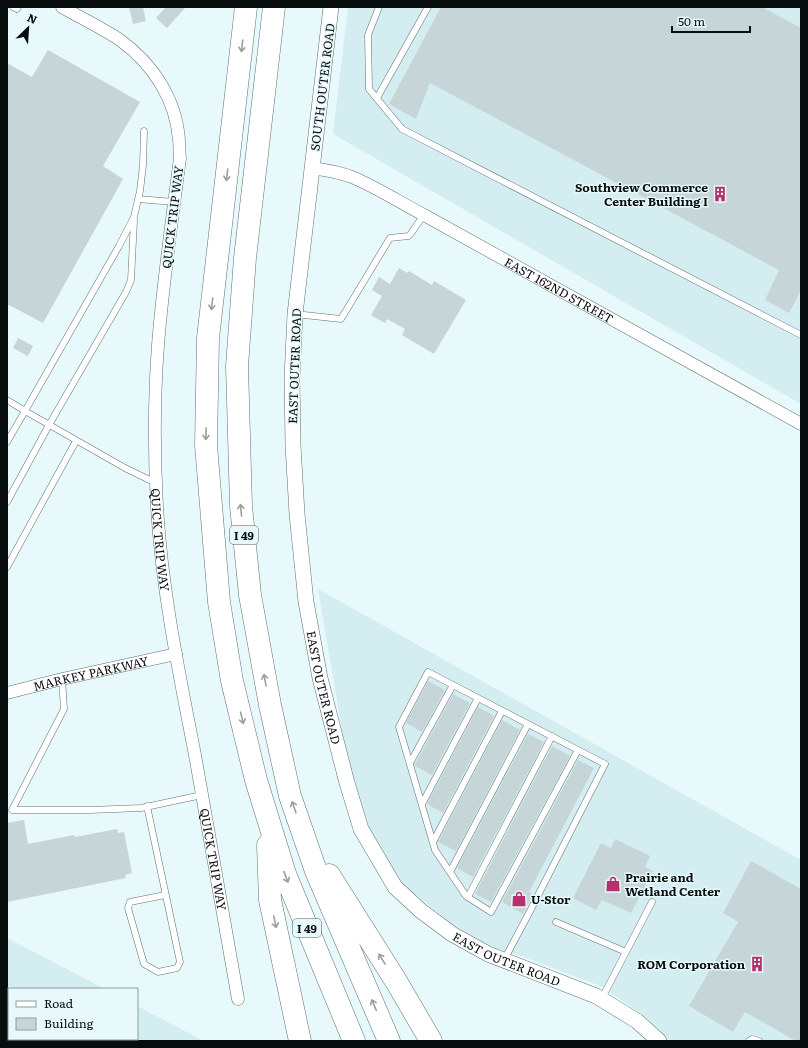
<svg xmlns="http://www.w3.org/2000/svg" width="808" height="1048" font-family="Literata,serif">
	<style>
		.built { fill: #d4edf0 }
		.building { fill: #c6d5d8 }
		.lines { fill: none; stroke-linecap: round; stroke-linejoin: round }
		.service-casing { stroke: #616f71; stroke-width: 7 }
		.minor-casing { stroke: #616f71; stroke-width: 13 }
		.tertiary-casing { stroke: #616f71; stroke-width: 16 }
		.motorway-casing { stroke: #616f71; stroke-width: 23 }
		.service { stroke: #fff; stroke-width: 6 }
		.minor { stroke: #fff; stroke-width: 12 }
		.tertiary { stroke: #fff; stroke-width: 15 }
		.motorway { stroke: #fff; stroke-width: 22 }
		.oneway { stroke: #9c9e9e }
		.labels { text-anchor: middle; dominant-baseline: central; stroke-width: 3; stroke-linejoin: round; paint-order: stroke }
		.shield { fill: #e8f9fb; stroke: #4b5454; stroke-width: 1 }
		.shield-label { font-size: 11px; font-weight: bold; fill: #080d0d }
		.street-label { font-size: 12px; fill: #080d0d; stroke: #e8f9fb }
		.poi-label { font-size: 12px; font-weight: bold; fill: #080d0d; stroke: #e8f9fb; text-anchor: end }
	</style>
	<rect width="100%" height="100%" fill="#e8f9fb"/>
	<path class="built" d="M348,7h453v397l-468,-270z
		M318,589l483,271v181h-130l-29,-27 -42,-28 -76,-29 -30,-9 -41,-23 -53,-43 -32,-54 -23,-80z
		M7,938l98,51h-96v50h128v-33l67,35h-197z"/>
	<path class="building" d="M129,7h14l3,14 -13,3z
		M166,7h20l-19,21 -11,-10z
		M441,7h321l39,21v262l-12,23 -24,-13 14,-30 -349,-187 -14,36 -27,-15z
		M48,50l92,52 -37,64 20,13 -80,144 -36,-19v-241l25,14z
		M399,268l8,5 2,-2 23,14 2,-4 32,19 -32,54 -32,-19 3,-6 -18,-10 -2,4 -14,-8 11,-19 -10,-6 7,-13 11,7z
		M18,338l15,8 -5,10 -15,-8z
		M428,681l17,9 -23,42 -16,-9z
		M453,694l17,9 -38,72 -17,-9v-2z
		M478,707l16,9 -51,97 -16,-9z
		M502,720l18,10 -64,121 -18,-9z
		M528,734l16,8 -71,135 -16,-9z
		M552,746l18,10 -79,146 -16,-8z
		M578,760l16,8 -65,124 4,2 -10,20 -21,-12z
		M24,820l4,24 46,-9 1,2 42,-8 1,4 6,-1 8,41 -7,2 1,3 -119,24v-79z
		M615,839l35,17 -5,11 8,4 -22,42 -29,-13 -6,10 -23,-12 28,-55 10,5z
		M751,861l50,28v152h-5l-51,-29 -12,20 -44,-26 49,-84 -15,-9z"/>
	<g class="lines">
		<g class="service-casing">
			<path id="service" d="M13,7l4,2 1,-2
				M379,7l-11,28 1,54 33,40 399,206
				M377,98l51,-91
				M144,131l-1,34 -3,26 -6,26 -15,29 -94,165 100,57 31,15
				M138,199l36,3
				M295,314l46,5 49,-81 19,-2 15,-21
				M7,400l18,11 -18,31
				M7,502l42,-77 77,-133 5,-12 3,-60
				M7,567l69,-126
				M62,679l2,30 -52,101h78l51,-2 61,-13
				M410,763l43,-78
				M422,804l56,-106
				M147,806l33,156 -3,6 -19,4 -14,-8 -16,-56 2,-6 35,-7
				M433,842l69,-131
				M450,872l78,-148
				M468,897l84,-161
				M556,922l70,30
				M504,960l25,-47 76,-149 -177,-92 -29,55 36,123 31,46 25,16 87,-162
				M601,1000l51,-98
				M749,1041l3,-2 7,2"/>
		</g>
		<g class="minor-casing">
			<g id="minor">
				<path id="s1" d="M62,7c19,11 40,21 58,33 33,24 56,59 59,100 1,6 0,12 1,18 -8,62 -17,124 -22,187 -4,53 -4,108 -1,162 5,84 22,166 38,248 15,82 29,163 43,244"/>
				<path id="s2" d="M312,168c13,2 27,4 40,9 24,10 49,26 72,38l377,209"/>
				<path id="s3" d="M7,693l55,-14 114,-25"/>
			</g>
		</g>
		<g class="tertiary-casing">
			<g id="tertiary">
				<path id="s4" d="M331,7l-36,307 -3,64 1,67 4,69 9,88 14,76 27,105 14,46 34,58 26,24 31,23 36,20 108,42 41,25 22,20"/>
			</g>
		</g>
		<g class="motorway-casing">
			<path id="motorway" d="M246,7l-38,331 -2,107 13,157 13,79 24,99 29,94 69,167
				M274,7l-29,251 -8,108 4,140 9,89 20,110 20,91 26,75 73,170
				M268,845l2,55 30,141
				M329,875l67,106 35,60"/>
		</g>
		<use href="#service" class="service"/>
		<use href="#minor" class="minor"/>
		<use href="#tertiary" class="tertiary"/>
		<use href="#motorway" class="motorway"/>
	</g>
	<defs><path id="oneway-shaft" d="M-6 0H5M1.5-3L5.5 0L1.5 3" fill="none" stroke-width="1.6" stroke-linecap="round" stroke-linejoin="round"/></defs>
	<g class="oneway">
		<use href="#oneway-shaft" transform="translate(242 46) rotate(97)"/>
		<use href="#oneway-shaft" transform="translate(227 175) rotate(97)"/>
		<use href="#oneway-shaft" transform="translate(212 304) rotate(97)"/>
		<use href="#oneway-shaft" transform="translate(206 434) rotate(91)"/>
		<use href="#oneway-shaft" transform="translate(241 510) rotate(-95)"/>
		<use href="#oneway-shaft" transform="translate(265 680) rotate(-100)"/>
		<use href="#oneway-shaft" transform="translate(242 718) rotate(76)"/>
		<use href="#oneway-shaft" transform="translate(294 807) rotate(-109)"/>
		<use href="#oneway-shaft" transform="translate(286 877) rotate(69)"/>
		<use href="#oneway-shaft" transform="translate(275 922) rotate(78)"/>
		<use href="#oneway-shaft" transform="translate(382 959) rotate(-122)"/>
		<use href="#oneway-shaft" transform="translate(374 1005) rotate(-113)"/>
	</g>
	<defs>
		<g id="building-bare" transform="scale(1.2)"><path d="M-4-6H4V6H1V3H-1V6H-4ZM-2.5-4.3h1.7v1.8h-1.7ZM.8-4.3h1.7v1.8H.8ZM-2.5-1h1.7V.8h-1.7ZM.8-1h1.7V.8H.8Z" fill="#b72f6f" stroke="#e8f9fb" stroke-width="2.5" paint-order="stroke"/></g>
		<g id="shop-bare" transform="scale(1.2)"><path d="M-5-2.5h2.3a2.7 3.5 0 0 1 5.4 0H5L5.5 6h-11ZM-1.5-2.5h3a1.5 2.3 0 0 0-3 0Z" fill="#b72f6f" stroke="#e8f9fb" stroke-width="2.5" paint-order="stroke"/></g>
	</defs>
	<g fill-rule="evenodd">
		<use href="#building-bare" x="720" y="194"/>
		<use href="#shop-bare" x="613" y="884"/>
		<use href="#shop-bare" x="519" y="899"/>
		<use href="#building-bare" x="757" y="964"/>
	</g>
	<g class="labels">
		<g class="shield">
			<rect x="230" y="526" width="28" height="18" rx="3"/>
			<rect x="293" y="919" width="28" height="18" rx="3"/>
		</g>
		<g class="shield-label">
			<text x="244" y="535">I 49</text>
			<text x="307" y="928">I 49</text>
		</g>
		<g class="street-label">
			<text transform="translate(322 87) rotate(-83)">SOUTH OUTER ROAD</text>
			<text transform="translate(172 217) rotate(-83)">QUICK TRIP WAY</text>
			<text stroke="none"><textPath href="#s2" startOffset="277">EAST 162ND STREET</textPath></text>
			<text transform="translate(294 366) rotate(-88)">EAST OUTER ROAD</text>
			<text stroke="none"><textPath href="#s1" startOffset="588">QUICK TRIP WAY</textPath></text>
			<text stroke="none"><textPath href="#s3" startOffset="86">MARKEY PARKWAY</textPath></text>
			<text stroke="none"><textPath href="#s4" startOffset="685">EAST OUTER ROAD</textPath></text>
			<text stroke="none"><textPath href="#s1" startOffset="912">QUICK TRIP WAY</textPath></text>
			<text stroke="none"><textPath href="#s4" startOffset="1033">EAST OUTER ROAD</textPath></text>
		</g>
		<g class="poi-label">
			<text x="708" y="187">Southview Commerce<tspan x="708" dy="14">Center Building I</tspan></text>
			<text x="625" y="877" text-anchor="start">Prairie and<tspan x="625" dy="14">Wetland Center</tspan></text>
			<text x="531" y="899" text-anchor="start">U-Stor</text>
			<text x="745" y="964">ROM Corporation</text>
		</g>
	</g>
	<rect width="808" height="1048" fill="none" stroke="#080d0d" stroke-width="16"/>
	<rect x="8" y="988" width="130" height="52" fill="#e8f9fb" stroke="#8e9b9c"/>
	<rect x="16" y="1001" width="20" height="6" fill="#ffffff" stroke="#8e9b9c"/>
	<text x="44" y="1008" font-size="12" fill="#080d0d">Road</text>
	<rect x="16" y="1018" width="20" height="12" fill="#c6d5d8" stroke="#8e9b9c"/>
	<text x="44" y="1028" font-size="12" fill="#080d0d">Building</text>
	<g transform="translate(28 28) rotate(25)" stroke="#e8f9fb" stroke-width="3" paint-order="stroke">
	<path d="M0-3L7 15L0 10L-7 15Z" fill="#080d0d"/>
	<text y="-6" font-size="11" font-weight="bold" text-anchor="middle" fill="#080d0d">N</text>
	</g>
	<path d="M672 26v6h78v-6" fill="none" stroke="#080d0d" stroke-width="2"/>
	<text x="678" y="26" font-size="12" fill="#080d0d" stroke="#e8f9fb" stroke-width="3" paint-order="stroke">50 m</text>
</svg>
